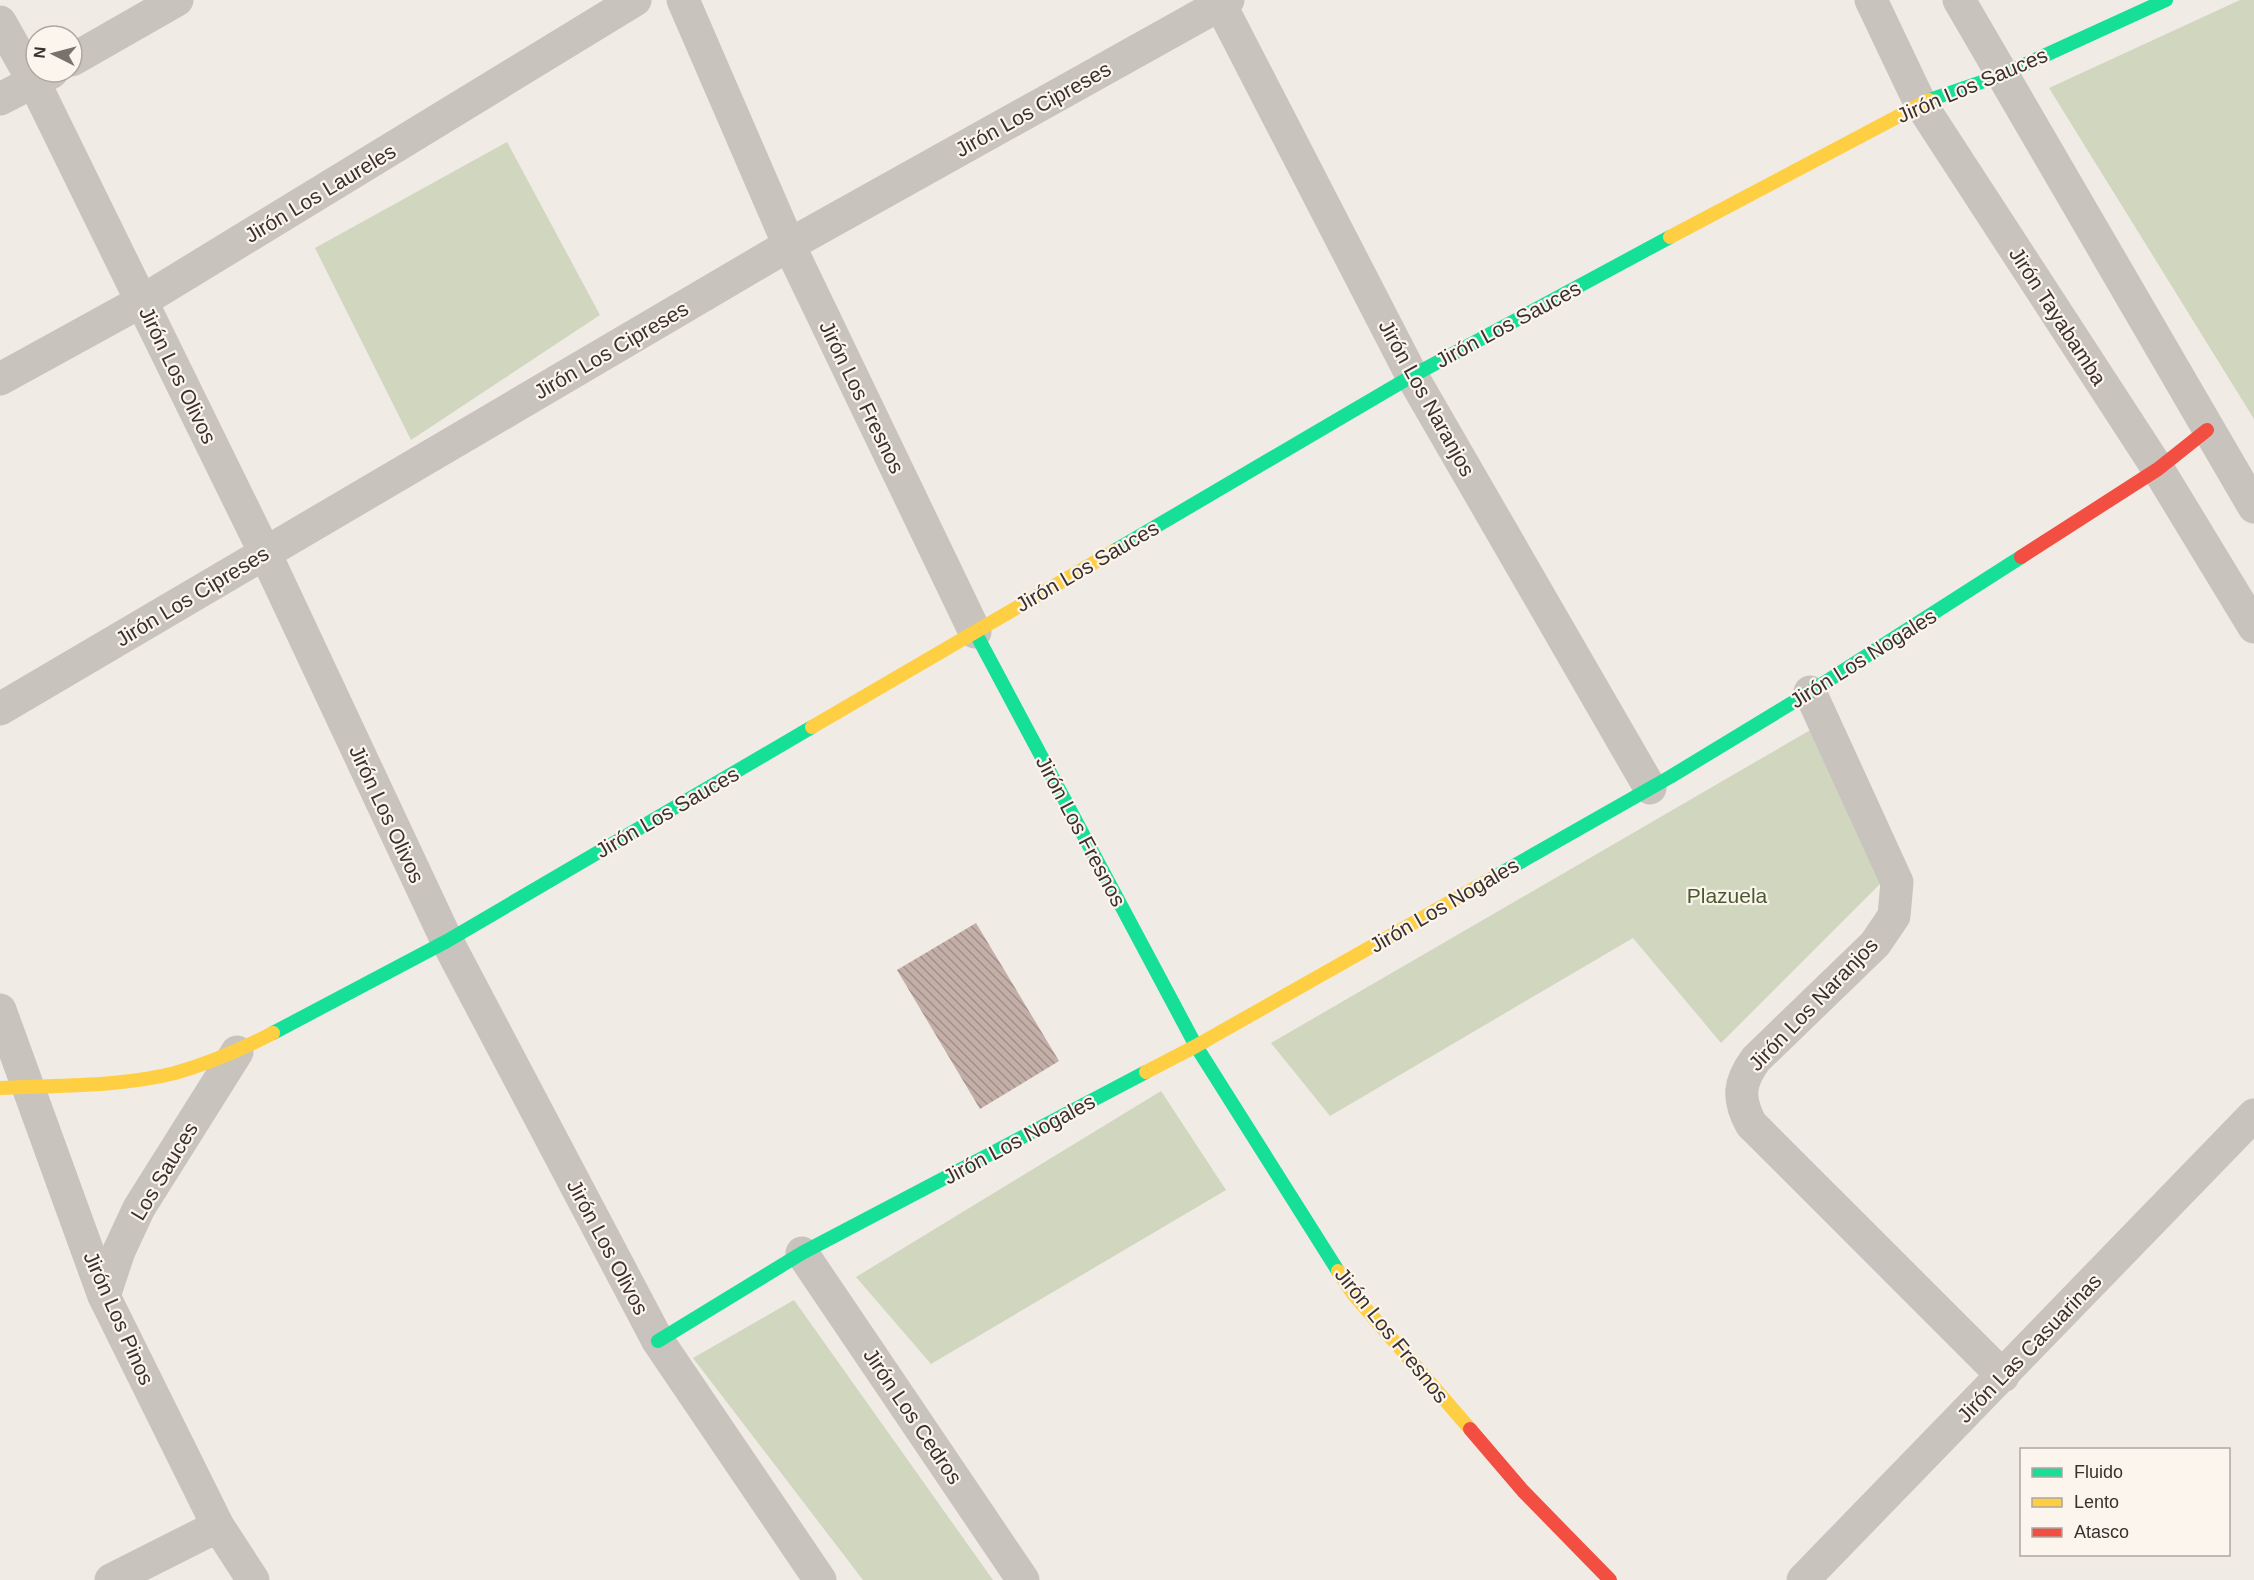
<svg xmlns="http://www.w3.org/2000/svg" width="2254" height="1580" font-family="Arial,sans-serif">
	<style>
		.park { fill: #d1d6bf }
		.building { fill: url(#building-back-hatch) }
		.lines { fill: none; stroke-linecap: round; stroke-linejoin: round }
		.street { stroke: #c9c3be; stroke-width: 33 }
		.fast { stroke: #16e098; stroke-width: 14 }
		.slow { stroke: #ffcf43; stroke-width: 14 }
		.jam { stroke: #f24e42; stroke-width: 14 }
		.labels { text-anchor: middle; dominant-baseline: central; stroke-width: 4.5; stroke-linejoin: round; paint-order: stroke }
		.street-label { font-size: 21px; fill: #3b302b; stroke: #fbf5ee }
		.park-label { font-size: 21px; fill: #4a5a2e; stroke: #fbf5ee }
	</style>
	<defs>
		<pattern id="building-back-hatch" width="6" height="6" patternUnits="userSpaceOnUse" patternTransform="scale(1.5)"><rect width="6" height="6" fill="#c3afa7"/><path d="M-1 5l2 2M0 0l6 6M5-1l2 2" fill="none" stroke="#a08f88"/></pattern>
	</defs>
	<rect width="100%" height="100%" fill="#f0ebe5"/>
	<path class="park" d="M2240,0h14v419l-205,-331z
		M507,142l93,173 -189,125 -96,-192z
		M1819,725l63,157 -161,161 -88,-105 -303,178 -59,-73z
		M1161,1091l65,99 -295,174 -75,-87z
		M794,1300l199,280h-130l-170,-222z"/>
	<path class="building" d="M976,923l83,138 -79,48 -83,-139z"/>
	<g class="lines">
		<path class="street" d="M683,0l106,245 186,387
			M1218,0l194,376 238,412
			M1871,0l49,103 238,366 96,158
			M1959,0l295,507
			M0,22l34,60 231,471 182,388 211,400 162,239
			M72,60l105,-60
			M0,99l52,-27
			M0,379l142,-78 493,-301
			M1810,692l87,190 -3,34 -19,28 -119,115c-17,23 -19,39 -5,65l252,252
			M0,709l789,-464 439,-245
			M0,1010l104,286 114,230 35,54
			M802,1253l221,327
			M104,1296l15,-45 20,-43 98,-156
			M111,1580l107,-54
			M1803,1580l451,-465"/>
		<path class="fast" d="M1929,100l73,-25 164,-75
			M1114,551l298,-175 258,-139
			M975,632l221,414 142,225
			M1496,876l174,-99 140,-85 211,-135
			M273,1033l174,-92 365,-214
			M658,1341l144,-88 344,-181"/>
		<path class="slow" d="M1670,237l259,-137
			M812,727l302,-176
			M1146,1072l50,-26 300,-170
			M0,1088c56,-3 120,-1 175,-15 35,-10 67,-24 98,-40
			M1338,1271l16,24 116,134"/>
		<path class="jam" d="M2021,557l137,-88 49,-39
			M1470,1429l53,62 87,89"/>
	</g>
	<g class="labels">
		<g class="street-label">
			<text transform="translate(1972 85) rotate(-23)">Jirón Los Sauces</text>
			<text transform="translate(1033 109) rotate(-29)">Jirón Los Cipreses</text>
			<text transform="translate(320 193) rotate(-31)">Jirón Los Laureles</text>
			<text transform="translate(2058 316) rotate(57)">Jirón Tayabamba</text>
			<text transform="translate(1508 324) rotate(-28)">Jirón Los Sauces</text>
			<text transform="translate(611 350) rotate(-30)">Jirón Los Cipreses</text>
			<text transform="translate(178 375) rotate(64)">Jirón Los Olivos</text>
			<text transform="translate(862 397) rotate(64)">Jirón Los Fresnos</text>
			<text transform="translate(1427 398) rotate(61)">Jirón Los Naranjos</text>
			<text transform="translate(1087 566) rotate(-30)">Jirón Los Sauces</text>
			<text transform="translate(192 596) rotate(-31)">Jirón Los Cipreses</text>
			<text transform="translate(1863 658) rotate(-32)">Jirón Los Nogales</text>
			<text transform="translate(667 812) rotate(-30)">Jirón Los Sauces</text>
			<text transform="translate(387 814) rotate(65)">Jirón Los Olivos</text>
			<text transform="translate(1081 831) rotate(62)">Jirón Los Fresnos</text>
			<text transform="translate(1444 905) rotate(-30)">Jirón Los Nogales</text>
			<text transform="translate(1813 1004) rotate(-46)">Jirón Los Naranjos</text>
			<text transform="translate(1019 1139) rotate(-28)">Jirón Los Nogales</text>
			<text transform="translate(164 1171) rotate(-59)">Los Sauces</text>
			<text transform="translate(608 1247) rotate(62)">Jirón Los Olivos</text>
			<text transform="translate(119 1318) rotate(66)">Jirón Los Pinos</text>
			<text transform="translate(1392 1335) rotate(51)">Jirón Los Fresnos</text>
			<text transform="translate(2029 1348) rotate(-46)">Jirón Las Casuarinas</text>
			<text transform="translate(913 1416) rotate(56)">Jirón Los Cedros</text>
		</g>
		<g class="park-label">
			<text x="1727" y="895">Plazuela</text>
		</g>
	</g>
	<rect x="2020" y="1448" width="210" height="108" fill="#fbf5ee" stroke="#aea6a0" stroke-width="1.5"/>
	<rect x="2032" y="1468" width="30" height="9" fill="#16e098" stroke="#aea6a0" stroke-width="1.5"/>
	<text x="2074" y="1478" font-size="18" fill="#3b302b">Fluido</text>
	<rect x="2032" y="1498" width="30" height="9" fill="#ffcf43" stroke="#aea6a0" stroke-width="1.5"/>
	<text x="2074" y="1508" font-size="18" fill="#3b302b">Lento</text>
	<rect x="2032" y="1528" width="30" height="9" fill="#f24e42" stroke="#aea6a0" stroke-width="1.5"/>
	<text x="2074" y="1538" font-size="18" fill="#3b302b">Atasco</text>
	<g transform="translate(54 54) rotate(276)"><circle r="28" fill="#fbf5ee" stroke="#aea6a0" stroke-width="1.5"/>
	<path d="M0-4.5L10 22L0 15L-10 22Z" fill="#7a716c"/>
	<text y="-9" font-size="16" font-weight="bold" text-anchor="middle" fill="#3b302b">N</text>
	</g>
</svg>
